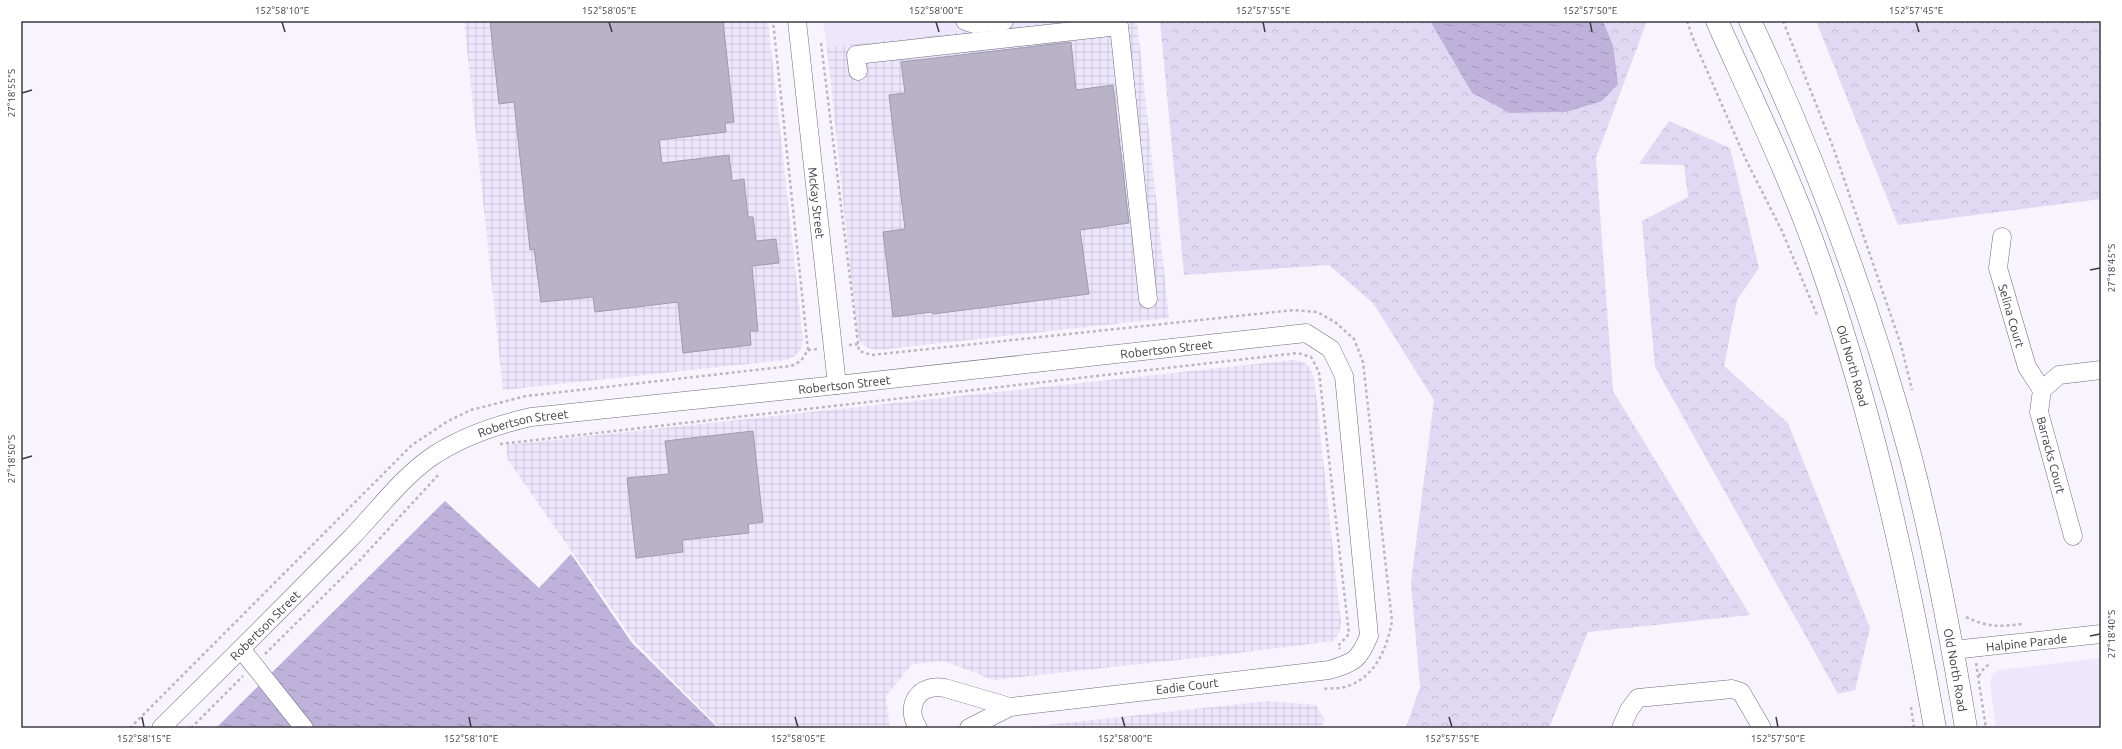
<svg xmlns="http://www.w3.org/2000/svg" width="2122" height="749" font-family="Ubuntu,sans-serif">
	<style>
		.built { fill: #ede7fd }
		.industrial { fill: url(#industrial-grid) }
		.forest { fill: url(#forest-crowns) }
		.water { fill: url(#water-ripples) }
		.building { fill: #b8b3c6; stroke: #9f9aad }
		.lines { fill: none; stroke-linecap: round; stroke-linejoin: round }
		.minor-casing { stroke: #706b7c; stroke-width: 19 }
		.major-casing { stroke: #706b7c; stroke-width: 23 }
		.path { stroke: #bab7c0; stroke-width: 2.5; stroke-dasharray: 3 3; stroke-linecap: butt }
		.minor { stroke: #fff; stroke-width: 18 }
		.major { stroke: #fff; stroke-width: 22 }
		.ticks { fill: none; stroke: #3d3a42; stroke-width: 1.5 }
		.labels { text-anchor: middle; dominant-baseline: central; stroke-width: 4; stroke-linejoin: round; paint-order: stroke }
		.street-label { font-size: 12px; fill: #3d3a42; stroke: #fff }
		.neatline { fill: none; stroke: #3d3a42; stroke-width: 1.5 }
		.ticks-label { font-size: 10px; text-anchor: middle; fill: #3d3a42 }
	</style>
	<defs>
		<pattern id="industrial-grid" width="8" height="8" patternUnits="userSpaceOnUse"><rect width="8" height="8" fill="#ede7fd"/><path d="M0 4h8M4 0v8" fill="none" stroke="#ccc7da"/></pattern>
		<pattern id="forest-crowns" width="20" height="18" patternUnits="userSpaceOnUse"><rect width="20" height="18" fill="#e0d9f3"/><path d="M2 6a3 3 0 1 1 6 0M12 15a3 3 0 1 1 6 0" fill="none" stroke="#c1bbd2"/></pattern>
		<pattern id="water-ripples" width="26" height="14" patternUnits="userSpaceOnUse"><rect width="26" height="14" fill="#beb2db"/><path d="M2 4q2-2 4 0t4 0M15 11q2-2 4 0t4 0" fill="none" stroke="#9c92b3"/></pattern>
	</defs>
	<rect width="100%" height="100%" fill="#f7f4fd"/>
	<path class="built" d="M823,21h244l-240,26z
		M2101,658v70h-105l-6,-44 2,-9 7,-5z"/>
	<path class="industrial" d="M464,21h304l35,319 -2,9 -6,7 -9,4 -283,30z
		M1067,21h70l32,297 -291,32 -10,-2 -7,-5 -4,-10 -30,-286z
		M1293,360l10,2 7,6 4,9 27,246 -2,10 -6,8 -128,16 -212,23 -49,-19 -32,3 -26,32 4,32h-170l-86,-87 -126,-181 -2,-15z
		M1268,701l48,4 8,14 -2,9h-303z"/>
	<path class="forest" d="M1160,21h270l42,72 38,20 56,-1 47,-67 -10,-24h44l-51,137 17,233 137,224 -162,17 -39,96h-143l14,-41 -9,-104 23,-183 -61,-97 -44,-38 -145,10z
		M1816,21h285v178l-203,26z
		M1669,121l61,27 29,120 -22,32 -13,66 64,57 82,205 -15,62 -17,4 -183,-327 -13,-146 46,-24 -4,-32 -45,-1z"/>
	<path class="water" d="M1430,21h173l10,24 5,39 -16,17 -36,11 -56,1 -38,-20z
		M445,501l94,87 32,-34 61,89 86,85h-502z"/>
	<path class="building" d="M490,21h233l11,101 -9,1 1,9 -67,8 3,23 67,-8 3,26 12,-2 4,38h5l3,24 20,-2 3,24 -27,3 6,65h-8l1,14 -68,8 -5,-51 -83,10 -2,-15 -52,5 -7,-53 -4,1 -16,-148 -15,2z
		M1071,42l5,48 37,-5 16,138 -49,7 9,64 -156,20 -1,-2 -39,5 -10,-85 22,-3 -16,-134 16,-2 -4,-31z
		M753,431l10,91 -15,2 1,9 -67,7 1,12 -47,6 -9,-80 42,-4 -4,-33z"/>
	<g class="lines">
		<g class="minor-casing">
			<g id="minor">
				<path id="s1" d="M797,21l40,364"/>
				<path d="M965,21l9,3 30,-3"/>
				<path d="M858,71l-2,-16 263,-29 29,273"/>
				<path id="s2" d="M2002,237l-4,31 29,99 15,23"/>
				<path d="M2073,536l-34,-124 3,-22 17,-15 42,-5"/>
				<path d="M241,649l63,79"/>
				<path id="s3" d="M1953,650l148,-16"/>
				<path id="s4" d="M161,728c63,-62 125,-124 186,-186 28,-28 51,-61 83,-84 30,-21 66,-33 101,-41l306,-32 469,-52 25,16 13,27 25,260c-11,25 -14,26 -40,34l-319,37 -41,21"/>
				<path d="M918,728c-14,-23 1,-45 27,-40l65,19"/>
				<path d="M1621,728l8,-18 9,-12 94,-9 9,3 21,36"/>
			</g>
		</g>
		<g class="major-casing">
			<g id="major">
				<path id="s5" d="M1717,21c36,80 75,160 104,244 52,150 87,306 114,463"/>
				<path id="s6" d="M1750,21c66,140 121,287 161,437 23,89 40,179 55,270"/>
			</g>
		</g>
		<path class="path" d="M1687,21l7,20 52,119 36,71 35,84
			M1783,21l50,126 68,198 11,45
			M821,43l38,308 13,4 422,-45 23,2 18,10 19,17 9,23 29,259c-5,27 -16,55 -44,65 -7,3 -17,2 -25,3
			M849,345l9,-1
			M808,350l10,-1
			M500,444l798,-91 13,4 8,15 30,262 -11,12 2,3
			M1966,617c21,10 33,10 56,7
			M265,654l95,-94 79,-86
			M1976,663l10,65
			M1979,676l5,-8 7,-5
			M1911,707l3,21
			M130,728l282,-283 36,-24 23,-11 55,-14 265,-30 10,-5 7,-11 -35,-329
			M191,728l52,-52"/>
		<use href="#minor" class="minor"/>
		<use href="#major" class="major"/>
	</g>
	<path class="ticks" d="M282,22l3,10M609,22l3,10M936,22l3,10M1263,22l2,10M1590,22l2,10M1916,22l3,10M22,93l10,-3M2090,270l10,-2M22,459l10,-3M2090,636l10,-2M142,717l2,10M469,717l2,10M795,717l3,10M1122,717l3,10M1449,717l3,10M1776,717l2,10"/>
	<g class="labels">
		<g class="street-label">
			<text stroke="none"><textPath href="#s1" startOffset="183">McKay Street</textPath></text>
			<text stroke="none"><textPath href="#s2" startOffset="81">Selina Court</textPath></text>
			<text stroke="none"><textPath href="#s4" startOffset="1130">Robertson Street</textPath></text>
			<text stroke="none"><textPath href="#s5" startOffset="371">Old North Road</textPath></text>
			<text stroke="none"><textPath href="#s4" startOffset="806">Robertson Street</textPath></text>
			<text stroke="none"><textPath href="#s4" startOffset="482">Robertson Street</textPath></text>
			<text transform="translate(2051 455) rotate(75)">Barracks Court</text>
			<text stroke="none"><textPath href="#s4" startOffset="146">Robertson Street</textPath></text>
			<text stroke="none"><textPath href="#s3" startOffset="74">Halpine Parade</textPath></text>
			<text stroke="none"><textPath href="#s6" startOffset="683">Old North Road</textPath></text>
			<text transform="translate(1187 686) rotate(-7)">Eadie Court</text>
		</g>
	</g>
	<rect width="2122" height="749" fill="none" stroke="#ffffff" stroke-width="44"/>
	<rect x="22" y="22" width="2078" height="705" class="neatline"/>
	<g class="ticks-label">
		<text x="282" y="14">152°58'10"E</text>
		<text x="609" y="14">152°58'05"E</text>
		<text x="936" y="14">152°58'00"E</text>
		<text x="1263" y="14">152°57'55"E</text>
		<text x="1590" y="14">152°57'50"E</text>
		<text x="1916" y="14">152°57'45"E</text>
		<text transform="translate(11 93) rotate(-90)" y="4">27°18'55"S</text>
		<text transform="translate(2111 268) rotate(-90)" y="4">27°18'45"S</text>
		<text transform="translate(11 459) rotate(-90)" y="4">27°18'50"S</text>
		<text transform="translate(2111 634) rotate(-90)" y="4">27°18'40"S</text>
		<text x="144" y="742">152°58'15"E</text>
		<text x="471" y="742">152°58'10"E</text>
		<text x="798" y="742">152°58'05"E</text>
		<text x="1125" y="742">152°58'00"E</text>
		<text x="1452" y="742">152°57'55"E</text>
		<text x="1778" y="742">152°57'50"E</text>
	</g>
</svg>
